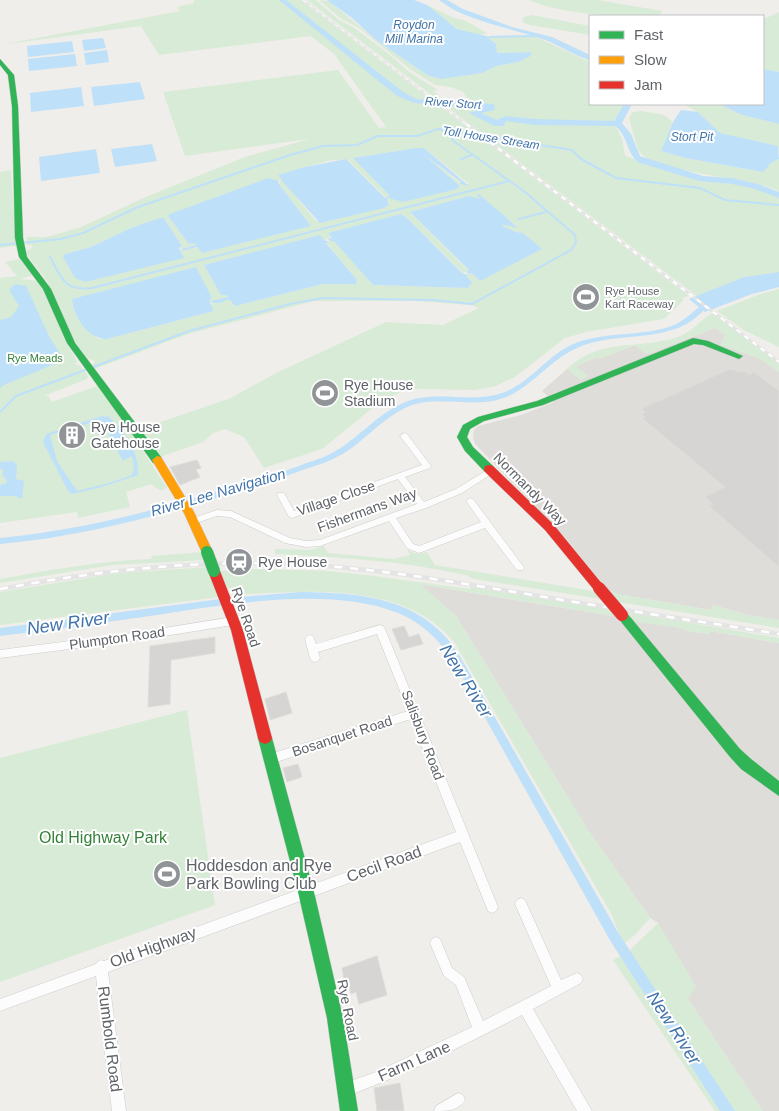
<svg xmlns="http://www.w3.org/2000/svg" width="779" height="1111" font-family="Arial,sans-serif">
	<style>
		.industrial { fill: #dfddda }
		.green { fill: #d8ebd6; fill-rule: evenodd }
		.water { fill: #bfe0f9; fill-rule: evenodd }
		.lines { fill: none; stroke-linecap: round; stroke-linejoin: round }
		.stream { stroke: #bfe0f9; stroke-width: 2 }
		.canal { fill: #bfe0f9; fill-rule: evenodd }
		.river { fill: #bfe0f9; fill-rule: evenodd }
		.building { fill: #d6d5d3; stroke: #deddd9 }
		.street-casing { stroke: #cbcccc; stroke-width: 1 }
		.fast-casing { stroke: #cacacb; stroke-width: 1 }
		.slow-casing { stroke: #cacacb; stroke-width: 1 }
		.jam-casing { stroke: #cacacb; stroke-width: 1 }
		.street { fill: #fdfcfc; fill-rule: evenodd }
		.fast { fill: #30b455; fill-rule: evenodd }
		.slow { fill: #ff9f0a; fill-rule: evenodd }
		.jam { fill: #e5322d; fill-rule: evenodd }
		.rail-far2-casing { stroke: #e4e4e4; stroke-width: 2 }
		.rail-far1-casing { stroke: #e4e4e4; stroke-width: 3 }
		.rail-casing { stroke: #e4e4e4; stroke-width: 4.5 }
		.rail-far2 { stroke: #fff; stroke-width: 1; stroke-dasharray: 4; stroke-linecap: butt }
		.rail-far1 { stroke: #fff; stroke-width: 2; stroke-dasharray: 5; stroke-linecap: butt }
		.rail { stroke: #fff; stroke-width: 2.5; stroke-dasharray: 8; stroke-linecap: butt }
		.fast-bridge-casing { stroke: #cacacb; stroke-width: 13; stroke-linecap: butt }
		.jam-bridge-casing { stroke: #cacacb; stroke-width: 13; stroke-linecap: butt }
		.fast-bridge { stroke: #30b455; stroke-width: 12 }
		.jam-bridge { stroke: #e5322d; stroke-width: 12 }
		.labels { text-anchor: middle; dominant-baseline: central; stroke-width: 4; stroke-linejoin: round; paint-order: stroke }
		.far-poi-label { font-size: 11px; fill: #5f6368; stroke: #fff; text-anchor: start }
		.far-park-label { font-size: 11px; fill: #348238; stroke: #fff }
		.far-water-label { font-size: 12px; font-style: italic; fill: #4174aa; stroke: #fff }
		.poi-label { font-size: 14px; fill: #5f6368; stroke: #fff; text-anchor: start }
		.street-label { font-size: 14px; fill: #5f6368; stroke: #fff }
		.water-label { font-size: 15px; font-style: italic; fill: #4174aa; stroke: #fff }
		.near-park-label { font-size: 16px; fill: #348238; stroke: #fff }
		.near-street-label { font-size: 16px; fill: #5f6368; stroke: #fff }
		.near-poi-label { font-size: 16px; fill: #5f6368; stroke: #fff; text-anchor: start }
		.near-water-label { font-size: 18px; font-style: italic; fill: #4174aa; stroke: #fff }
	</style>
	<rect width="100%" height="100%" fill="#efeeea"/>
	<path class="industrial" d="M715,328l10,7 -4,10 38,13 20,14v248l-31,-5 -35,-10 -2,5 -94,-16 -10,-5 -44,-54 -88,-91 -2,-6 1,-8 4,-4 43,-11 33,-13 -12,-11 25,-22 14,11 -5,-14 21,-9 3,1 35,-13 12,9z
		M419,584l194,32 -1,-2 19,3 50,11 6,3 23,3v-3l69,12v468h-17l-74,-112 -30,-76 -8,-5 -62,-88 -132,-214z"/>
	<path class="green" d="M194,0h107l388,296 -7,2 2,2 -20,19 -78,13 -21,6 -50,39 -19,9 -21,4 -60,-1 -12,2 -23,11 -58,47 -58,19 -20,-31 -19,-8 -12,4 -10,9 -46,16 -17,-29 91,-31 45,-25 110,-51 57,3 36,-17 -8,-3 -55,-4h-102l-126,33 -94,35 -2,-3 3,-5 -8,-3 -13,-17 -27,-60 -22,-29 7,-4 -1,-3h-4v-8h20l34,-10 67,-31 97,-39 64,-18 -124,17 -22,-64 175,-22 41,58 7,-1 -52,-73 -23,-18 -152,19 -18,-29 -141,19 180,-34 -3,-4 17,-4zM416,148h8l45,36h-7l-39,-30 -1,1 38,31 -68,12 -5,1 2,4 -73,18 -33,-40 -5,2 33,43 -131,25 4,7 -119,-4 26,-7 40,-19 33,-10 18,28 -2,3 16,-4 -1,-2 -6,1 -21,-28 114,-36 -4,-5 53,-15h17l38,38 5,-1 -38,-39zM469,196l9,3 2,-1 37,28 -13,-1 -2,1 14,6 7,1 -51,40 -7,2 3,13 -95,-3 -39,-45 -8,2 31,38 -1,4h-33l-88,22 -6,-7 -18,5 3,7 -107,28h-8l-11,-8 124,-33 -3,2v2l19,-5 -2,-2h-5l-17,-30 116,-29 4,4 8,-2 -4,-4 73,-20 5,3 57,56 6,-2 -59,-59z
		M307,0h9l23,20 14,7 36,27 20,18 29,18 -5,1 6,4 -6,1z
		M319,0l10,1 47,39 51,35 55,-2 14,-7 22,-4 14,-10 -35,1 -9,-14 2,-2h46l54,25v42h34l-11,18 9,16 3,18 71,24 56,6 27,12v74l-35,5 -47,19 -262,-198 7,-1c7,5 17,6 25,1l-4,-6 -12,-5 -16,-2 -25,-16 -51,-41 -19,-10z
		M528,0h70l64,11 -4,5c-44,0 -89,0 -130,-16z
		M427,5l25,12 14,4 21,12c-22,8 -44,-15 -60,-28z
		M779,12v60l-16,-3v-51h3z
		M532,15l58,11v9l-60,-10 -8,-3 2,-5z
		M683,104h36l23,11 37,9v26l-1,-4 -58,-13 -22,-21z
		M642,111l22,4 9,7 -12,29 24,7 77,14 9,-9 8,-4v32c-31,-15 -123,-17 -140,-40 -2,-3 -8,-27 -10,-33l4,-6z
		M11,170l5,76 -16,2v-76z
		M19,259l14,16 -13,4 19,2 25,56 13,25 -3,2 7,2 7,10 -1,3 -43,17h4l4,6 48,-17 67,103 -6,3 -10,-7 -25,8 4,15 -52,11 -1,-6 -77,11v-245l17,-2 -12,-14z
		M779,289v58l-35,-17 -27,-19 41,-16z
		M713,313l66,51v8l-20,-14 -39,-13 5,-10 -10,-7 -68,26 -13,-9 -34,14 -3,-2 -21,9 13,10 -8,4 -14,-11c33,-32 72,-19 111,-32 16,-6 21,-17 35,-24z
		M324,546l4,7 65,6 17,-4 -3,-5 10,4 10,-2 8,13 158,26 8,8 -127,-20 -8,-4c-63,-14 -127,-18 -191,-21v-5l35,1z
		M203,552l4,8 -95,5 -112,18v-4c50,-9 100,-18 151,-20l1,-3z
		M209,567l10,30 -219,28v-33l118,-19z
		M257,569l71,2 46,5 96,13 1,-2 138,22 5,7 -194,-32 36,32 132,214 62,88 -15,17 -12,9 -11,-29 -157,-272c-50,-63 -151,-52 -223,-48l-1,-3 9,1 1,-2 -13,-3 -9,-17z
		M607,589l10,5 93,16 3,-5 35,10 31,5v8l-161,-26z
		M627,612l152,26v5l-69,-12v3l-23,-3 -6,-3 -45,-6z
		M187,710l28,195 -215,77v-224z
		M658,923l38,63 -8,13 75,112h-48l-102,-151 15,-8z"/>
	<path class="water" d="M327,0h87l13,5 30,24 33,8 -1,2 7,5 1,9 35,-1 -3,5 -11,5 -22,4 -14,7 -41,6 -14,-4 -51,-35 -24,-22z
		M103,38l3,10 -22,3 -2,-11z
		M72,41l2,11 -46,5 -1,-11z
		M107,50l2,12 -23,3 -2,-12z
		M75,54l2,12 -48,5 -1,-12z
		M763,69l16,3v52l-37,-9 -23,-11h44z
		M140,82l5,17 -51,7 -3,-19z
		M81,87l3,19 -53,6 -1,-19z
		M681,110l17,2 22,21 58,13 1,13 -8,4 -8,9 -78,-14 -24,-7 12,-29z
		M152,144l5,17 -42,6 -4,-18z
		M416,148h8l45,38 -9,-2 1,-2 -38,-28 37,32 -3,3 -54,13 -14,-4 -2,1 2,6 -5,3 -64,15 -37,-41 -3,-1 2,-1 -4,-5 27,-8 41,-8 39,39 5,-2 -37,-38z
		M96,149l4,24 -59,8 -2,-24z
		M268,178l11,3 -1,2 33,43 -109,27 -5,-6 -15,4 -1,-2 15,-4 -1,-2 -6,1 -21,-28 2,-2z
		M479,194l39,34 -14,-3 -2,1 14,6 7,1 19,16 -62,32 -8,-8 -3,1 -3,-2 3,-2 -59,-58 59,-16 11,3 -3,-4z
		M401,214l5,3 56,56 6,2 -2,1 6,6 -4,6 -95,-3 -39,-44h-4l-2,-2 4,-1 -4,-5z
		M160,218h4l18,28 -3,2 5,10 -99,24 -10,-4 -12,-21 2,-3 26,-7 40,-19z
		M320,235l4,5 5,2 -3,1 31,37 -1,4h-33l-88,22 -6,-7 -9,4h-8l-1,-2 17,-4 -2,-2h-5l-17,-30z
		M196,267l16,31 -3,2 5,11 -107,28c-20,0 -33,-22 -35,-40z
		M779,272v15l-27,7 -47,18 -16,-13 55,-22z
		M15,284l11,2 23,50 15,24 -60,25 -4,3v-68l11,-3 8,-11 -10,-16z
		M105,415l-1,2 4,-1c17,17 31,34 30,59l-36,12 -30,7 -4,-3 -25,-49 3,-8zM101,420l22,41 9,-5 2,12 -2,7 -23,8 -32,8 -20,-30 -7,-26z
		M13,461l4,4 -1,14 8,2 -2,18 -7,-3h-15v-11l6,-2 1,-2 -5,-7 2,-3 -4,-3v-6z"/>
	<g class="lines">
		<path class="stream" d="M461,159l11,-4
			M519,219l27,-7
			M0,245l61,-6 22,-6 55,-26 152,-52 33,-9 34,-1 21,-9h39l21,-7 134,21 9,9 35,19 84,10 25,12 54,5
			M50,257c12,22 14,34 42,31l417,-107
			M93,367l96,-36 101,-27 33,-6 110,2 39,4 99,-54 5,-8 -1,-7 -50,-43 -73,-52v-8
			M0,412l16,-16 69,-26"/>
		<path class="canal" d="M536,35l1,2 -47,1 -2,-1 2,-1z
			M711,300l2,1v2c-12,9 -23,22 -38,26 -32,11 -67,5 -98,19 -30,13 -48,44 -80,52 -28,7 -58,-4 -85,5 -30,11 -50,41 -79,54 -10,5 -20,7 -30,11 -22,8 -46,16 -69,23 -77,23 -154,44 -234,51v-6c82,-8 162,-29 240,-53 20,-6 39,-12 59,-19 9,-4 19,-6 29,-11 28,-13 47,-40 75,-52 32,-14 67,1 99,-10 27,-9 44,-36 69,-48 31,-14 66,-8 98,-18 17,-5 27,-21 42,-27z
			M301,592c61,1 120,5 157,61l161,281 116,177h-15l-109,-169 -159,-283c-14,-20 -31,-37 -54,-46 -70,-28 -175,-8 -248,3 -50,7 -100,14 -150,20v-8l228,-30z"/>
		<path class="river" d="M279,0h7l117,92 13,7 78,5 1,6 -14,3 16,7 8,-4 29,3 80,2 10,-17h8l-10,19 9,11 9,22 63,20 29,2 26,6 21,8v6l-27,-10 -20,-4 -33,-3 -59,-18c-14,-8 -11,-27 -25,-37l-81,-1 -28,-4 -2,5h-9l-26,-13 14,-5 -69,-5 -17,-7z
			M439,0h8l16,9 49,18 40,10 38,18v5c-15,-4 -28,-13 -42,-19 -33,-13 -82,-19 -109,-41z"/>
	</g>
	<path class="building" d="M730,369l11,3 3,-1 5,4 5,-3 25,19v176l-70,-61 4,-2 -8,-7 20,-10 -83,-69 3,-1 -3,-3 3,-2 -4,-3z
		M197,460l4,8 -5,2 4,7 -20,8 -10,-18z
		M404,626l5,11 10,-3 4,10 -22,6 -9,-21z
		M215,637v16l-44,7 -1,44 -22,3 2,-61z
		M286,692l6,21 -22,7 -5,-21z
		M298,764l4,13 -15,5 -4,-14z
		M377,956l10,39 -28,9 -3,-12 -5,2 -3,-15 -4,1 -2,-12z
		M400,1083l4,28h-27l-3,-23z"/>
	<g class="lines">
		<g class="street-casing">
			<path id="street" d="M404,433l3,1 24,32 -1,2 -25,9 19,25 32,-13 33,-20 3,-1 4,3 -34,22 -36,15 -30,10 17,26 6,2 62,-24 -15,-21 4,-3 3,1 50,67 1,2 -1,2h-6l-32,-42 -66,25 -12,-5 -18,-27 -69,25 -14,1 -21,-4 -55,-26 -13,-1 -21,7 -4,-3 1,-2 24,-8 14,1 59,27 16,3 14,-1 97,-36 -19,-25 -106,39 -3,-1 -12,-22 1,-2h6l10,18 128,-46 -22,-29z
				M233,617l3,1 2,3 -2,3 -3,1 -94,15 -139,18v-8l139,-18z
				M380,625l3,1 2,3 113,278 -2,4 -4,2 -4,-2 -28,-69 -352,130 18,139h-14l-16,-135 -96,35v-12l96,-35 1,-2 4,-2 3,1 352,-129 -45,-113 -141,45 -4,-1 -1,-4 1,-4 4,-1 138,-43 -31,-77 -59,18 2,6 -2,3 -3,1 -3,-1 -2,-3 -5,-19 2,-3 3,-1 3,1 3,8z
				M521,898l4,2 36,80 16,-7 4,2 2,4 -2,4 -48,26 59,102h-15l-55,-96c-57,30 -115,59 -175,81l-5,-2 -2,-5 2,-5 34,-12 96,-45 -16,-42 -12,-9 -14,-33 2,-4 4,-2 4,2 12,29 12,9 19,44 68,-35 -36,-82 2,-4z
				M458,1093l5,2 2,5c-6,11 -19,11 -31,11l2,-5z"/>
		</g>
		<g class="fast-casing">
			<path id="fast" d="M0,59l14,16 4,31 5,132 4,19 24,32 24,54 86,114 1,3 -1,3h-8l-86,-120 -24,-54 -24,-32 -4,-19 -3,-132 -4,-31 -8,-10z
				M693,338l15,3 35,15 -4,3 -36,-14 -9,-1 -151,61 -59,16 -14,8 -3,8 6,10 20,19 1,3 -1,3h-8l-20,-21 -8,-14 6,-12 15,-8 59,-16z
				M622,610l4,2 114,137 11,10 28,22v15l-38,-27 -11,-12 -112,-139 -2,-3 2,-3z
				M265,732l5,2 2,4 42,154 29,126 15,93h-18l-13,-93 -29,-126 -40,-154 2,-4z"/>
		</g>
		<g class="slow-casing">
			<path id="slow" d="M157,456l4,1 33,55 19,40 -2,3h-8l-19,-42 -32,-53z"/>
		</g>
		<g class="jam-casing">
			<path id="jam" d="M489,465l4,1 60,58 50,61 2,3 -2,3h-8l-50,-61 -60,-58 -1,-3 1,-3z
				M214,566l4,2 2,3 23,59 29,108 -2,4 -5,2 -5,-2 -2,-4 -27,-108 -23,-59 2,-3z"/>
		</g>
		<use href="#street" class="street"/>
		<use href="#fast" class="fast"/>
		<use href="#slow" class="slow"/>
		<use href="#jam" class="jam"/>
		<g class="rail-far2-casing">
			<path id="rail-far2" d="M303,0l164,125"/>
		</g>
		<g class="rail-far1-casing">
			<path id="rail-far1" d="M466,124l313,238"/>
		</g>
		<g class="rail-casing">
			<path id="rail" d="M0,589c96,-18 193,-29 291,-25 81,3 162,18 242,31 82,14 164,26 246,39"/>
		</g>
		<use href="#rail-far2" class="rail-far2"/>
		<use href="#rail-far1" class="rail-far1"/>
		<use href="#rail" class="rail"/>
		<g class="fast-bridge-casing">
			<path id="fast-bridge" d="M207,552l7,19"/>
		</g>
		<g class="jam-bridge-casing">
			<path id="jam-bridge" d="M599,588l23,27"/>
		</g>
		<use href="#fast-bridge" class="fast-bridge"/>
		<use href="#jam-bridge" class="jam-bridge"/>
	</g>
	<defs>
		<g id="stadium-disc" transform="scale(1.4375)"><circle r="9.5" fill="#919496" stroke="#fff"/><path d="M0-5a6.5 5 0 1 0 0 10a6.5 5 0 1 0 0-10ZM-3.5-1.8h7v3.6h-7Z" fill="#fff"/></g>
		<g id="building-disc" transform="scale(1.4375)"><circle r="9.5" fill="#919496" stroke="#fff"/><path d="M-4-6H4V6H1V3H-1V6H-4ZM-2.5-4.3h1.7v1.8h-1.7ZM.8-4.3h1.7v1.8H.8ZM-2.5-1h1.7V.8h-1.7ZM.8-1h1.7V.8H.8Z" fill="#fff"/></g>
		<g id="station-disc" transform="scale(1.4375)"><circle r="9.5" fill="#919496" stroke="#fff"/><path d="M-3-6H3Q5-6 5-4V2Q5 4 3 4L4.5 6H3L1.5 4h-3L-3 6H-4.5L-3 4Q-5 4-5 2V-4Q-5-6-3-6ZM-3.5-4v3h7v-3ZM-3.5 1v1.5H-2V1ZM2 1v1.5H3.5V1Z" fill="#fff"/></g>
	</defs>
	<g fill-rule="evenodd">
		<use href="#stadium-disc" x="586" y="297"/>
		<use href="#stadium-disc" x="325" y="393"/>
		<use href="#building-disc" x="72" y="435"/>
		<use href="#station-disc" x="239" y="562"/>
		<use href="#stadium-disc" x="167" y="874"/>
	</g>
	<g class="labels">
		<g class="far-poi-label">
			<text x="605" y="291">Rye House<tspan x="605" dy="13">Kart Raceway</tspan></text>
		</g>
		<g class="far-park-label">
			<text x="35" y="358">Rye Meads</text>
		</g>
		<g class="far-water-label">
			<text x="414" y="25">Roydon<tspan x="414" dy="14">Mill Marina</tspan></text>
			<text transform="translate(453 103) rotate(4)">River Stort</text>
			<text x="692" y="137">Stort Pit</text>
			<text transform="translate(491 138) rotate(9)">Toll House Stream</text>
		</g>
		<g class="poi-label">
			<text x="344" y="385">Rye House<tspan x="344" dy="16">Stadium</tspan></text>
			<text x="91" y="427">Rye House<tspan x="91" dy="16">Gatehouse</tspan></text>
			<text x="258" y="562">Rye House</text>
		</g>
		<g class="street-label">
			<text transform="translate(530 489) rotate(45)">Normandy Way</text>
			<text transform="translate(336 498) rotate(-19)">Village Close</text>
			<text transform="translate(367 510) rotate(-20)">Fishermans Way</text>
			<text transform="translate(246 617) rotate(71)">Rye Road</text>
			<text transform="translate(117 638) rotate(-8)">Plumpton Road</text>
			<text transform="translate(423 735) rotate(69)">Salisbury Road</text>
			<text transform="translate(342 736) rotate(-18)">Bosanquet Road</text>
			<text transform="translate(348 1010) rotate(79)">Rye Road</text>
		</g>
		<g class="water-label">
			<text transform="translate(218 492) rotate(-16)">River Lee Navigation</text>
		</g>
		<g class="near-park-label">
			<text x="103" y="837">Old Highway Park</text>
		</g>
		<g class="near-street-label">
			<text transform="translate(384 864) rotate(-20)">Cecil Road</text>
			<text transform="translate(153 947) rotate(-20)">Old Highway</text>
			<text transform="translate(110 1039) rotate(83)">Rumbold Road</text>
			<text transform="translate(414 1061) rotate(-24)">Farm Lane</text>
		</g>
		<g class="near-poi-label">
			<text x="186" y="865">Hoddesdon and Rye<tspan x="186" dy="18">Park Bowling Club</tspan></text>
		</g>
		<g class="near-water-label">
			<text transform="translate(68 623) rotate(-8)">New River</text>
			<text transform="translate(466 681) rotate(58)">New River</text>
			<text transform="translate(674 1028) rotate(57)">New River</text>
		</g>
	</g>
	<rect x="589" y="15" width="175" height="90" fill="#ffffff" stroke="#bfc1c3"/>
	<rect x="599" y="31" width="25" height="8" fill="#30b455" stroke="#bfc1c3"/>
	<text x="634" y="40" font-size="15" fill="#5f6368">Fast</text>
	<rect x="599" y="56" width="25" height="8" fill="#ff9f0a" stroke="#bfc1c3"/>
	<text x="634" y="65" font-size="15" fill="#5f6368">Slow</text>
	<rect x="599" y="81" width="25" height="8" fill="#e5322d" stroke="#bfc1c3"/>
	<text x="634" y="90" font-size="15" fill="#5f6368">Jam</text>
</svg>
